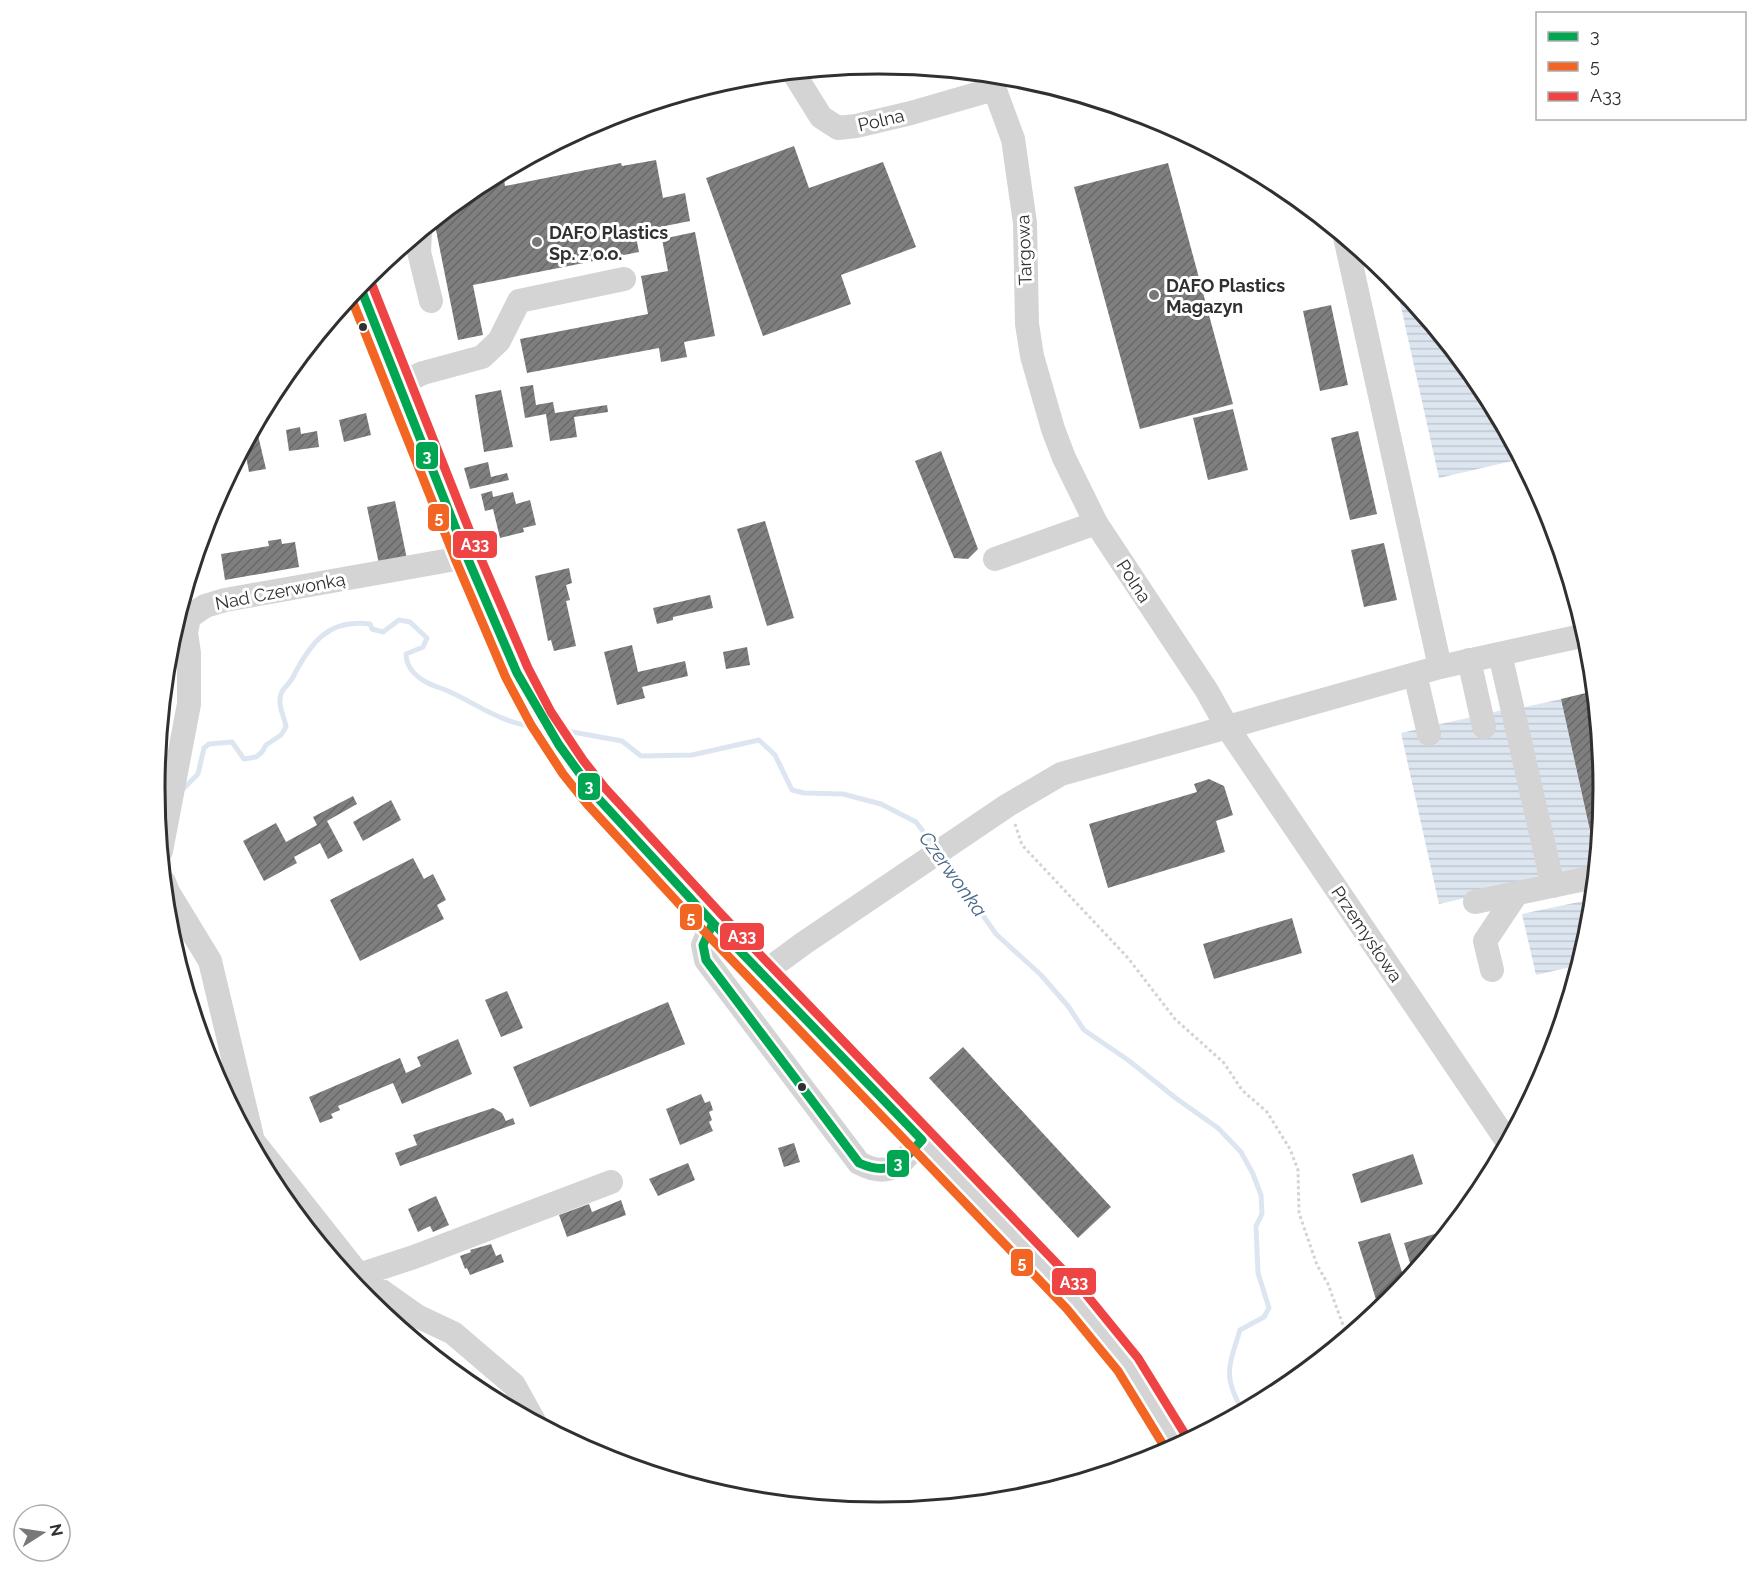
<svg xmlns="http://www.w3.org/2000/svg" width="1758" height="1575" font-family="Raleway,sans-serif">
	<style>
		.water { fill: url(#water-rules) }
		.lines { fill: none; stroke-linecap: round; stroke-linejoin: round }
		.stream { stroke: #dde6f0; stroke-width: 5 }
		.building { fill: url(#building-hatch) }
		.path { stroke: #d3d3d3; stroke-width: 3; stroke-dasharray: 3 3; stroke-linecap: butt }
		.minor { stroke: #d4d4d4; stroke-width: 24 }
		.bus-1-casing { stroke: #fff; stroke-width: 14 }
		.bus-2-casing { stroke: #fff; stroke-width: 14 }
		.bus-3-casing { stroke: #fff; stroke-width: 14 }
		.bus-1 { stroke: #00a651; stroke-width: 9 }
		.bus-2 { stroke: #f26522; stroke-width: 9 }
		.bus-3 { stroke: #ef4444; stroke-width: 9 }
		.poi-dot { fill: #787878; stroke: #fff; stroke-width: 2 }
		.bus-dot { fill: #303030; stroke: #fff; stroke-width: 2 }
		.labels { text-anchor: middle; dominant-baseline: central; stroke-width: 6; stroke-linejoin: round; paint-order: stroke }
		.street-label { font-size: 18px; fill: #303030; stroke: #fff }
		.poi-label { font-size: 18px; font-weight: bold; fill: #303030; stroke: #fff; text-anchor: start }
		.water-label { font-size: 20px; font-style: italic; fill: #486889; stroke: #fff }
		.rim { fill: none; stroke: #303030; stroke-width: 3 }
		.line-badge { stroke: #fff; stroke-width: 2 }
		.badge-label { font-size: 16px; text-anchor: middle; font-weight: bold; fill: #fff }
	</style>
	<defs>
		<pattern id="water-rules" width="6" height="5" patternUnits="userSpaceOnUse" patternTransform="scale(1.5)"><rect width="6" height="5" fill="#dde6f0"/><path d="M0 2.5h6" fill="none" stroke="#bec6ce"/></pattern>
		<pattern id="building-hatch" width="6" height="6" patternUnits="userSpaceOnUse" patternTransform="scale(1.5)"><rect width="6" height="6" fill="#7f7f7f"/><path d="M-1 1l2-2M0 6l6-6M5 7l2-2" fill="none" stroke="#686868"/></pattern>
	</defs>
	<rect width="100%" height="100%" fill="#fff"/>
	<path class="water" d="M1401,288l81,97 39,74 -82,19 -42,-189z
		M1561,699l35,161v8l-37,7 -38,-167z
		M1507,709l38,171 -106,24 -38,-171z
		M1593,899l-3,30 -11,36 -43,10 -14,-61z"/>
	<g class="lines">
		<path class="stream" d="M556,729l66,12 19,15 51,-1 67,-15 16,15 17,35 12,3 39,1 38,10 35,18 18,24
			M183,789l15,-15 6,-26 5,-4 23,-2 12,17 12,-2 6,-5 4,-7 15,-10 5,-8c-1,-8 -7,-19 -6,-27 0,-12 9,-14 13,-23 18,-35 35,-58 77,-53l2,5 11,3 16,-12 11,2 17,16 -4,9 -17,7c0,8 4,15 9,20 10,10 21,12 33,17 31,14 54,33 90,36
			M941,856l55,78 45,41 27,31 16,24 44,30 49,39 41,29 23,24 12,22 8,21 1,19 -6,12 2,47 11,35 -5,9 -24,13c-11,36 -18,46 3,81"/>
	</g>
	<path class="building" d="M794,146l15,42 74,-26 33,85 -75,28 10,29 -88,32 -57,-158z
		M656,160l7,38 22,-5 5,28 -55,11 4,20 -166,33 10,50 -25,5 -24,-120 44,-36 26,-5 1,7 116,-23 1,3z
		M1168,163l65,241 -93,25 -66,-242z
		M695,232l20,104 -31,6 3,15 -26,5 -2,-14 -132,25 -7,-34 128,-25 -7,-38 27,-5 -6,-32z
		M1331,305l17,80 -28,6 -17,-80z
		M533,385l3,20 17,-3 2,11 52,-8 1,7 -34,5 3,20 -27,4 -4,-27 -21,4 -5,-31z
		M501,390l12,57 -29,5 -9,-57z
		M1233,409l15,61 -40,10 -15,-62z
		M366,413l5,22 -27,7 -5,-22z
		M300,427l1,7 16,-3 2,16 -30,4 -3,-21z
		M257,431l9,38 -17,3 -4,-21h-4l10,-19z
		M1358,431l19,83 -27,6 -19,-82z
		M941,451l37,98 -10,10 -14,-1 -39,-97z
		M488,462l3,15 16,-4 2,7 -39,9 -6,-21z
		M492,491l1,6 20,-5 3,12 14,-4 6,25 -13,3 1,4 -24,6 -7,-29 -8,2 -4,-17z
		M395,501l12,58 -28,5 -12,-57z
		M765,521l29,97 -27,8 -30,-97z
		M281,539l1,5 13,-2 4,25 -74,13 -4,-26 48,-8 -1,-5z
		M1384,543l13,57 -33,7 -13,-57z
		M569,568l3,15 -6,2 4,15 -4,1 10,45 -22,5 -3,-11 -3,1 -13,-65z
		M710,595l3,13 -40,9v3l-16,4 -4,-16z
		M632,645l6,27 47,-11 3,15 -46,11 3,11 -28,7 -13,-53z
		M747,647l3,18 -24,4 -3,-17z
		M1594,691l9,97 -7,70 -35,-159z
		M1209,779l15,7 9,29 -17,6 9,31 -117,36 -19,-64 108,-32 -3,-8z
		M353,796l4,8 -30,17 16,30 -15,8 -8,-16 -26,14 3,6 -33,18 -21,-40 33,-18 10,19 31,-17 -4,-8z
		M391,800l10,20 -38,21 -10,-19z
		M413,858l11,21 9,-5 13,26 -9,5 7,14 -84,42 -30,-61z
		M1292,918l10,35 -88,26 -11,-35z
		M507,991l16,37 -22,9 -16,-37z
		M668,1002l17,42 -155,63 -17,-40z
		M458,1039l14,35 -70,30 -9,-21 -55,23 2,4 -9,4 2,4 -13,5 -11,-26 91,-39 6,15 15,-7 -4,-9z
		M963,1047l148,160 -33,31 -149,-160z
		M701,1094l4,9 5,-2 3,9 -4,2 3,8 -3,2 4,9 -33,14 -14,-36z
		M493,1108l9,5 4,8 7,-3 2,6 -115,42 -5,-13 22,-8 -4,-10z
		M794,1143l6,19 -16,5 -6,-19z
		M1413,1154l10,30 -62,19 -9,-29z
		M688,1163l7,17 -37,16 -9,-17z
		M436,1196l13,29 -16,7 -3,-6 -12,6 -10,-23z
		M621,1200l5,15 -59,22 -8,-22 30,-11 3,8z
		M1448,1230l-35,43 -9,-30z
		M1390,1233l15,49 -14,18 -12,9 -21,-67z
		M491,1244l5,12 5,-2 3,8 -34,13 -3,-7 -2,1 -5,-13 11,-4 -1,-2z"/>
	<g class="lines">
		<path class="path" d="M1015,824l7,21 106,113 47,61 49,44 18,27 25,22 23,37 8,21 1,43 18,52 11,19 19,52"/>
		<path class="minor" d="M793,72l28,45 17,11 18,-2 55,-13 83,-24
			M989,74l24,65 12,84 2,101 5,32 21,73 11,29 32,65 111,168 20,36 280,414
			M420,231l-1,21 12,49
			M1345,237l95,430
			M359,284l108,273 50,116 24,45 32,49 23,29 117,127 363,378 52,63 50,81
			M399,384l24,-11 59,-16 17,-16 20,-40 105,-22
			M995,559l101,-36
			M1500,654l53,232
			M1469,660l15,67
			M1415,674l14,60
			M161,851l28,-147v-51l-3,-20 3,-16 16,-11 20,-6 242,-43
			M164,882l4,10 42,69 43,180 106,134 58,41 36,17 61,52 20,36
			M1475,902l120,-25
			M713,923l-10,22 3,15 153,203c32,17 43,-1 63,-23
			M1492,970l-7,-29 32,-48
			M765,976l9,-11 30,-22 204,-138 53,-31 379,-107 146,-32
			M359,1275l55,-18 197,-75"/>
		<g class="bus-1-casing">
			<path id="bus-1" d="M359,284l108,273 50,116 42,72 37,51 117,127
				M713,923l209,217c-21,23 -31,37 -63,23l-153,-203 -3,-15z"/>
		</g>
		<g class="bus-2-casing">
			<path id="bus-2" d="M350,295l106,266 50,117 25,47 32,49 24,30 117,127 363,378 51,62 49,80"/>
		</g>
		<g class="bus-3-casing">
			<path id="bus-3" d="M370,280l108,272 50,116 23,44 32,48 22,28 117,127 363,378 53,65 50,81"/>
		</g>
		<use href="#bus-1" class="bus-1"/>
		<use href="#bus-2" class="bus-2"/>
		<use href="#bus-3" class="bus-3"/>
	</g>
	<g class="poi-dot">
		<circle cx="537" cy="242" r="6"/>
		<circle cx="1154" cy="295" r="6"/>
	</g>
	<g class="bus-dot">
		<circle cx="363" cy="327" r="5"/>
		<circle cx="802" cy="1087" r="5"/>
	</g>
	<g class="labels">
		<g class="street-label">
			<text transform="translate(881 120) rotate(-13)">Polna</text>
			<text transform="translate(1024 250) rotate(-92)">Targowa</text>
			<text transform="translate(1134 581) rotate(57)">Polna</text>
			<text transform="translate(280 591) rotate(-11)">Nad Czerwonką</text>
			<text transform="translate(1367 934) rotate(56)">Przemysłowa</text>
		</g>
		<g class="poi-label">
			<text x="549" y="232">DAFO Plastics<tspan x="549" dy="21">Sp. z o.o.</tspan></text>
			<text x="1166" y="285">DAFO Plastics<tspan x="1166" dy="21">Magazyn</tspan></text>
		</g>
		<g class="water-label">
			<text transform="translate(953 874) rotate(54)">Czerwonka</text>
		</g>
	</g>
	<path d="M0 0H1758V1575H0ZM165 788a714 714 0 1 1 1428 0a714 714 0 1 1-1428 0Z" fill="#fff" fill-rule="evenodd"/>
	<path class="rim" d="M165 788a714 714 0 1 1 1428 0a714 714 0 1 1-1428 0Z"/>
	<g class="line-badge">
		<rect x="415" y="441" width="24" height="29" rx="6" fill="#00a651"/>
		<rect x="427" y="503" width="23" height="29" rx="6" fill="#f26522"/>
		<rect x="452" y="530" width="46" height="29" rx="6" fill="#ef4444"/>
		<rect x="577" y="772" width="24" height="29" rx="6" fill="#00a651"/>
		<rect x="679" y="903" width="24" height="28" rx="6" fill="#f26522"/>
		<rect x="719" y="922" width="46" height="29" rx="6" fill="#ef4444"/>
		<rect x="886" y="1149" width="24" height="29" rx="6" fill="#00a651"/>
		<rect x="1010" y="1248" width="24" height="29" rx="6" fill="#f26522"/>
		<rect x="1051" y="1267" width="46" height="29" rx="6" fill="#ef4444"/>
	</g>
	<g class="badge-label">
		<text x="427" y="462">3</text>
		<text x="439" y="523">5</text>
		<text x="475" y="550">A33</text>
		<text x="589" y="792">3</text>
		<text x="691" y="923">5</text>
		<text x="742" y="942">A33</text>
		<text x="898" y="1169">3</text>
		<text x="1022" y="1268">5</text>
		<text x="1074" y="1288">A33</text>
	</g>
	<rect x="1536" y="12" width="210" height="108" fill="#ffffff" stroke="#acacac" stroke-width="1.5"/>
	<rect x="1548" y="32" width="30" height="9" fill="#00a651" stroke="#acacac" stroke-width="1.5"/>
	<text x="1590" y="42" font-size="18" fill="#303030">3</text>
	<rect x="1548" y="62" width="30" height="9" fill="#f26522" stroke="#acacac" stroke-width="1.5"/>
	<text x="1590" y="72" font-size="18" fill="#303030">5</text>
	<rect x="1548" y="92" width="30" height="9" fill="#ef4444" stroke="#acacac" stroke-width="1.5"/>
	<text x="1590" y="102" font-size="18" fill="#303030">A33</text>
	<g transform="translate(42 1533) rotate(78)"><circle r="28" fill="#ffffff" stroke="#acacac" stroke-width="1.5"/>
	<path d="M0-4.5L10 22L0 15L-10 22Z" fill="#787878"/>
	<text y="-9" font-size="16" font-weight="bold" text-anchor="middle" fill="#303030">N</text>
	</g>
</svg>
